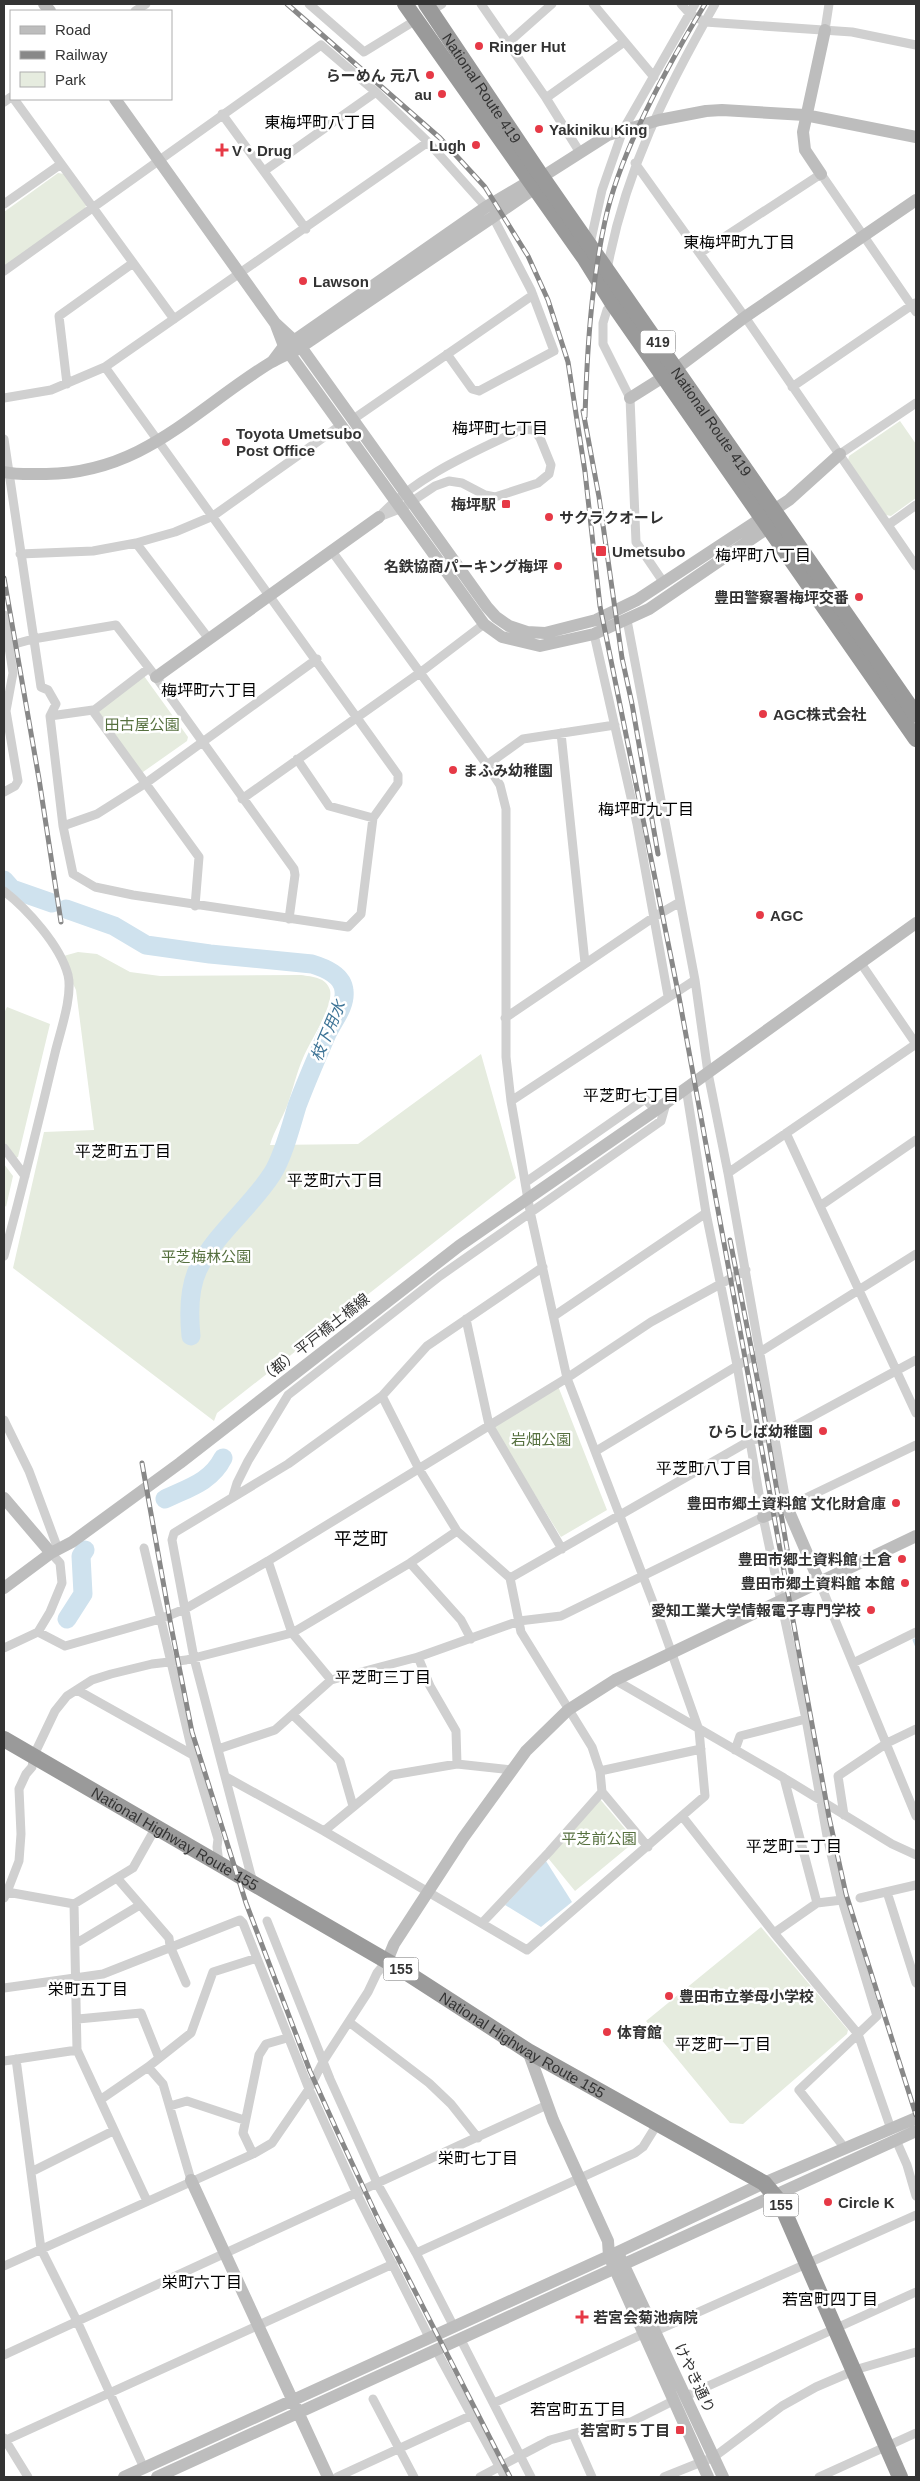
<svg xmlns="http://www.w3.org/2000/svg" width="920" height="2481" font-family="Arial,'Noto Sans JP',sans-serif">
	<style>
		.green { fill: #e6ecdf }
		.water { fill: #cfe2ee }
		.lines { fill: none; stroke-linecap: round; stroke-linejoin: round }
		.stream { stroke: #cfe2ee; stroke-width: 3 }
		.river { stroke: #cfe2ee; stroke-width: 19 }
		.street { stroke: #d0d0d0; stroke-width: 9 }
		.secondary { stroke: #bdbdbd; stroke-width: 12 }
		.highway { stroke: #9a9a9a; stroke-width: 16 }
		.rail-casing { stroke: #888; stroke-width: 5 }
		.rail { stroke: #fff; stroke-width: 3; stroke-dasharray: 9; stroke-linecap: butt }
		.poi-dot { fill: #e63946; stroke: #fff; stroke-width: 2 }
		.labels { text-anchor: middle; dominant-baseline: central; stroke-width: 5; stroke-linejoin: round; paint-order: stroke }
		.shield { fill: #fff; stroke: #707070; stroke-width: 1 }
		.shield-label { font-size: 14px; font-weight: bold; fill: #333 }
		.poi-label { font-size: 15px; font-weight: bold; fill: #333; stroke: #fff; text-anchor: start }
		.street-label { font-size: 15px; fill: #333; stroke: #fff }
		.park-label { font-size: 15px; fill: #56703f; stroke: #fff }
		.neighbourhood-label { font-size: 16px; fill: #000; stroke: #fff }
		.water-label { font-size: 16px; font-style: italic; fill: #3f7597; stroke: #fff }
		.quarter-label { font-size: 18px; fill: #000; stroke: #fff }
	</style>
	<rect width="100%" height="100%" fill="#fff"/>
	<path class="green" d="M58,173l6,1 22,31 -1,4 -81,58v-55z
		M900,421l16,23v54l-25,18 -5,-1 -38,-55 1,-4z
		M144,676l44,61 -1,4 -44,31 -4,-1 -43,-60z
		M78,952l19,2 33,18 30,4 141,-1c12,2 25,2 29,15 4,16 -21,53 -27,68 -7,16 -10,32 -16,48 -5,13 -13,25 -17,39l88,-1 123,-90 35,124 -299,235 -3,8 -201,-153 31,-136 50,-2 -18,-140 -16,-33z
		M7,1007l43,17 -32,133 -3,1 -11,-16v-129z
		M4,1164l9,12 -7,31 -2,-3z
		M558,1386l49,124 -46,27 -68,-110z
		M599,1798l33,39 1,6 -58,48 -27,-33z
		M761,1927l87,103 -1,4 -104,90 -13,-1 -84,-102z"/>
	<path class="water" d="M546,1861l26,41 -31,25 -36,-22z"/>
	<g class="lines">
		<path class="stream" d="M914,1640l2,5"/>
		<path class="river" d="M4,880l8,9 40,14
			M66,909l48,17 32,19 64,9 102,10c13,4 31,11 32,27 2,16 -12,31 -18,45 -10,23 -20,46 -29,70 -6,20 -14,51 -25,68 -21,33 -56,59 -74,95 -9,19 -9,47 -7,67
			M165,1499c23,-11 46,-17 58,-41
			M67,1619l16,-25 -2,-38 4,-6"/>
		<path class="street" d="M309,4l55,48 52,-32
			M481,4l65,94 78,-56
			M593,4l61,73
			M681,4l9,10 15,8 147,10 64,13
			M135,11l11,-7
			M431,11l11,-7
			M825,30l4,-26
			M508,43l44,-39
			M546,98l33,53
			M14,99l160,220
			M4,102l7,-5
			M222,114l84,115
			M635,163l110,154 171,249
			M264,171l112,-79
			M4,204l57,-40
			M590,244l12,-54 21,-60 72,-126
			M700,253l121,-79 95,138
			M607,270c18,-99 59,-180 108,-266
			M4,271l317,-226 55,47 52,50 58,65
			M613,304l-6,6 -4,13v21l27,54 6,144 28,41
			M447,354l25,35 7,2 75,-40 -23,-61 -38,-73
			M67,384l-8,-68 74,-53
			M792,387l123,-84
			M4,398l47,-8 54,-23 323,-225
			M352,420l181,-125
			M522,429l12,1 6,8 11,27 -2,9 -11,9 -43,14 -10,-2 -23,-12 -13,-2 -14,5 -33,22 -23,9c35,-40 95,-65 143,-88z
			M4,439l37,248 7,3 8,14 -6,12 13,110 10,48 22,13 38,8 215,32 13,-13 12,-96 25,-35v-8l-293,-408
			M840,454l76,-51
			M888,525l28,-20
			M136,543l73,96
			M20,554l73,-3 43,-8 39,-11 38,-16 128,-91
			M4,615l9,58 -7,38 12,70 -3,5 -11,6
			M627,620l68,360 13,93 20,100 59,334 129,-62
			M594,634l43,190 31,172
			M4,647l29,-8 83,-14 40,52 138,192 1,6 -6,44
			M149,668l-56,43 106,146 -4,49
			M50,716l43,-6
			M561,733l24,230
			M297,759l32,47 44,12
			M487,765l36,-26 92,-14
			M242,799l179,-127 63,-48
			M63,826l34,-12 49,-31 171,-124
			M4,891c23,18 56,54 64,84 5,21 -8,57 -13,78 -16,68 -33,136 -51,203
			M505,1018l149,-101 26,-15
			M686,1088l20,125 31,152 26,152 43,202 -66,17 -5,14
			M511,1101l184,-121
			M786,1133l130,280
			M4,1148l21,28
			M728,1173l188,-129 -56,-82
			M526,1182l119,-83 11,11
			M820,1206l96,-66
			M554,1316l152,-103
			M466,1319l23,106 73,124
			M382,1396l37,73 38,62 53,47 11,54 71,115 8,24 2,21 46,55
			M4,1420l25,51 29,78
			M596,1451l164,-99 156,-98
			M233,1496l4,-13 11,-22 40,-66 152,-119 221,-155 6,-21
			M144,1548l49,207 25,84 -1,8 2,16
			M268,1561l24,72 39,47
			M410,1563l51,57 10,19
			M510,1578l241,-138 23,-3 142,-77
			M819,1581l97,235
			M38,1632l27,14 95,-27 25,-10 83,-48 299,-183 84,-56 95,-52
			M4,1648l34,-16 12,-20 12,-29 -2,-20 -9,-10
			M418,1657l12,29 26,45 1,33
			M853,1663l63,-31
			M615,1680l169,98 108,66 24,11
			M77,1690l116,65
			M293,1715l47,46 13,45
			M806,1719l21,117 14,61 36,119 -78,74 45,57
			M218,1749l57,-19 56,-50 87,-23 101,-36 42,-5 202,-99
			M600,1771l101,-22
			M226,1777l98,54 203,119 178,-154 -6,-66 -38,-107 -94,-245 -37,-167 -19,-110 -5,-44v-248l-6,-24 -13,-20 -156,-215
			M844,1815l-6,-39 49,-33 29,-14
			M682,1816l92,117 84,101 33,95
			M324,1831l68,-56 65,-11 55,6
			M117,1878l52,60 1,8 16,37
			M253,1883l-59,-225 -22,-118 2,-7 114,-69 94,-68 45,-50 116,-79
			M7,1892l12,-31 2,-27 -2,-45 7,-15 6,-7 2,-12 21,-44 12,-15 25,-16 19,-6 41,-10 34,-4 106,-27 118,-70 47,-32
			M887,1892l29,91
			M4,1898l3,-6 67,12 59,-36 23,-41
			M860,1898l56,-13
			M817,1903l25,-3
			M74,1904l3,146 70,151
			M267,1921l63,158 48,106 38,68 38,74
			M482,1923l67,-71 53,-60
			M774,1933l43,-30 -33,-125
			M75,1944l65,-39
			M4,1988l99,-14 137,-54 3,3 66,166 48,105 72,143
			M78,2019l63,-6 18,45
			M349,2022l80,61 22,21 27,34
			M16,2059l25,190 36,72 67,147
			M4,2061l73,-11
			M148,2067l15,17 28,96
			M100,2100l48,-33 43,-34 22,-61 44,-14
			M170,2106l17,-5 57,19
			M896,2140l11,25 9,31
			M253,2154l-10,-21 16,-78 7,-11 21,-6
			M31,2172l82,-41
			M416,2253l219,-100 8,-6 15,-24
			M4,2266l249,-112 19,-11 37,-54 15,-29 44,-68 9,-19 10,-12
			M656,2331l260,-116
			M460,2338l71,139
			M436,2350l69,127
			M4,2355l543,-250
			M686,2396l230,-104
			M373,2399l41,78
			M494,2403l149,-69
			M573,2434l19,43
			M4,2438l24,39
			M4,2441l389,-177
			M337,2477l135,-62
			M480,2477l70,-37 51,-14 30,-4 42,-21
			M664,2477l50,-20 68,-51 34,-19 42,-18 58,-17
			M819,2477l97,-44"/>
		<path class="secondary" d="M44,4l6,7
			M115,99l160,224 26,24 186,260 9,10 13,9 18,6 18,1 51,-13 41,-20 152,-100 51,-46
			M821,174l-16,-24 -2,-18 22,-102
			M276,325l8,21 200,278 18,13 38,9 54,-12 55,-25 126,-86
			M272,362l12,-16 11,-6 191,-133 44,-26 12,-4 66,-42 51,-15 47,-9 16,-1 83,5 111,22
			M677,368l68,-51 171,-117
			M630,398l35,-22
			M4,472c13,3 28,2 42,2 97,-1 148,-64 224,-111 10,-6 21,-10 31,-16l192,-130 42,-29 4,-7
			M156,677l223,-160
			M4,1498l47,55
			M763,1517l24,-10 32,74
			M4,1588l47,-35 21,-11 108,-79 279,-217 197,-136 260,-187
			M387,1961l7,-17 69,-106 63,-87 42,-41 47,-30 301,-144
			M528,2051l25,69 55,121 1,15 99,221
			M191,2180l137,297
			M620,2257l103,220
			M124,2477l494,-225 146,-69 152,-65
			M157,2477l759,-346"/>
		<g class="highway">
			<path d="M405,4l180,255 28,45 303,435"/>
			<path id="s1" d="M426,4l116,173 374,538"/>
			<path id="s2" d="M4,1739l400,232 124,80 236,132 16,19 120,275"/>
		</g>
		<g class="rail-casing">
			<path id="rail" d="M287,4l153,134 45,49 43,69 20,44 20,62 17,110 15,134 79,391 150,820 17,77 70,221
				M583,411l16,86 23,161 10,46 26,150
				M585,417c2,-66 6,-132 20,-196 15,-70 63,-156 100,-217
				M4,578l35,201 22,143
				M730,1240l32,163 29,169
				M142,1463l29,163 21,106 54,171 64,168 27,60 42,90 131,256"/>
		</g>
		<use href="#rail" class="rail"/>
	</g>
	<g class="poi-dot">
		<circle cx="479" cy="46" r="5"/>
		<circle cx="430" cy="75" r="5"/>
		<circle cx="442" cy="94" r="5"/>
		<circle cx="539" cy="129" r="5"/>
		<circle cx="476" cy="145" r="5"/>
		<path d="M219.5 142.5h5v5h5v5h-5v5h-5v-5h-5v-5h5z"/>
		<circle cx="303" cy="281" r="5"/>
		<circle cx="226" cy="442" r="5"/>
		<rect x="501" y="499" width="10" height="10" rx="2.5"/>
		<circle cx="549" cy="517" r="5"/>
		<rect x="595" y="545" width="12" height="12" rx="2.5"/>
		<circle cx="558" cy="566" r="5"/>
		<circle cx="859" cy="597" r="5"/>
		<circle cx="763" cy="714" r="5"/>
		<circle cx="453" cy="770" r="5"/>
		<circle cx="760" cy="915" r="5"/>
		<circle cx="823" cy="1431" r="5"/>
		<circle cx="896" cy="1503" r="5"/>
		<circle cx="902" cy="1559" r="5"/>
		<circle cx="905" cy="1583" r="5"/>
		<circle cx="871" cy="1610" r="5"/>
		<circle cx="669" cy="1996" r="5"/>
		<circle cx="607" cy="2032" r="5"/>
		<circle cx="828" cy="2202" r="5"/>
		<path d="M579.5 2309.5h5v5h5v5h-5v5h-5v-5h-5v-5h5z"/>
		<rect x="675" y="2425" width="10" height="10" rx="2.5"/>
	</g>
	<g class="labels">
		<g class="shield">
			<rect x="640.5" y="330.5" width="35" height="23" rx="4"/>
			<rect x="383.5" y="1957.5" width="35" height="23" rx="4"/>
			<rect x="763.5" y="2193.5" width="35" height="23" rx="4"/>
		</g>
		<g class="shield-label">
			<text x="658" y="342">419</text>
			<text x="401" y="1969">155</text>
			<text x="781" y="2205">155</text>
		</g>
		<g class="poi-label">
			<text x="489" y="46">Ringer Hut</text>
			<text x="420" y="75" text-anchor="end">らーめん 元八</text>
			<text x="432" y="94" text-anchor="end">au</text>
			<text x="549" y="129">Yakiniku King</text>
			<text x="466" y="145" text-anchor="end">Lugh</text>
			<text x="232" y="150">V・Drug</text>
			<text x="313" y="281">Lawson</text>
			<text x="236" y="433">Toyota Umetsubo<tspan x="236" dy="17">Post Office</tspan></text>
			<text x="496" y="504" text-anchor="end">梅坪駅</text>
			<text x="559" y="517">サクラクオーレ</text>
			<text x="612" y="551">Umetsubo</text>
			<text x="548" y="566" text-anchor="end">名鉄協商パーキング梅坪</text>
			<text x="849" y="597" text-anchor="end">豊田警察署梅坪交番</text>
			<text x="773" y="714">AGC株式会社</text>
			<text x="463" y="770">まふみ幼稚園</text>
			<text x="770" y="915">AGC</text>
			<text x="813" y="1431" text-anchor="end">ひらしば幼稚園</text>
			<text x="886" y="1503" text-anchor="end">豊田市郷土資料館 文化財倉庫</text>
			<text x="892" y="1559" text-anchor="end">豊田市郷土資料館 土倉</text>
			<text x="895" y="1583" text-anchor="end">豊田市郷土資料館 本館</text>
			<text x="861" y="1610" text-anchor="end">愛知工業大学情報電子専門学校</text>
			<text x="679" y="1996">豊田市立挙母小学校</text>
			<text x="617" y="2032">体育館</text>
			<text x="838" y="2202">Circle K</text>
			<text x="593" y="2317">若宮会菊池病院</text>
			<text x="670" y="2430" text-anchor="end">若宮町５丁目</text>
		</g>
		<g class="street-label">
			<text stroke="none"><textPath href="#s1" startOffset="101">National Route 419</textPath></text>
			<text stroke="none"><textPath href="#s1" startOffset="506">National Route 419</textPath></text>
			<text transform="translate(314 1338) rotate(-38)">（都）平戸橋土橋線</text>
			<text stroke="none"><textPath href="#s2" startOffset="198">National Highway Route 155</textPath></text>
			<text stroke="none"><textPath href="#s2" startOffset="602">National Highway Route 155</textPath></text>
			<text transform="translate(695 2378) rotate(65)">けやき通り</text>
		</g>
		<g class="park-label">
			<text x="142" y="724">田古屋公園</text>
			<text x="206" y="1256">平芝梅林公園</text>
			<text x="541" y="1439">岩畑公園</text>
			<text x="599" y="1838">平芝前公園</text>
		</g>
		<g class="neighbourhood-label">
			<text x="320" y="122">東梅坪町八丁目</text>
			<text x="739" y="242">東梅坪町九丁目</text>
			<text x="500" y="428">梅坪町七丁目</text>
			<text x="763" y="555">梅坪町八丁目</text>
			<text x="209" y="690">梅坪町六丁目</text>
			<text x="646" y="809">梅坪町九丁目</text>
			<text x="631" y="1095">平芝町七丁目</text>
			<text x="123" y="1151">平芝町五丁目</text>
			<text x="335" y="1180">平芝町六丁目</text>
			<text x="704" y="1468">平芝町八丁目</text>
			<text x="383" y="1677">平芝町三丁目</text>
			<text x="794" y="1846">平芝町二丁目</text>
			<text x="88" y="1989">栄町五丁目</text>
			<text x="723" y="2044">平芝町一丁目</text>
			<text x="478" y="2158">栄町七丁目</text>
			<text x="202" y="2282">栄町六丁目</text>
			<text x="830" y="2299">若宮町四丁目</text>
			<text x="578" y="2409">若宮町五丁目</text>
		</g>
		<g class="water-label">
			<text transform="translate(328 1031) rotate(-67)">枝下用水</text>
		</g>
		<g class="quarter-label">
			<text x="361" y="1539">平芝町</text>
		</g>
	</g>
	<rect width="920" height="2481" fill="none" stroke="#333333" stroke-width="10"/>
	<rect x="10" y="10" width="162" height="90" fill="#ffffff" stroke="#adadad"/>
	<rect x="20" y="26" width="25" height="8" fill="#bdbdbd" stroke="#adadad"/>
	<text x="55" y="35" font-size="15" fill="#333333">Road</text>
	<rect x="20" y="51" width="25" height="8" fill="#888888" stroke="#adadad"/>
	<text x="55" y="60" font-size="15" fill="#333333">Railway</text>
	<rect x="20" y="72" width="25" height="15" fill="#e6ecdf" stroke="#adadad"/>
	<text x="55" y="85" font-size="15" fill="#333333">Park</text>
</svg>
